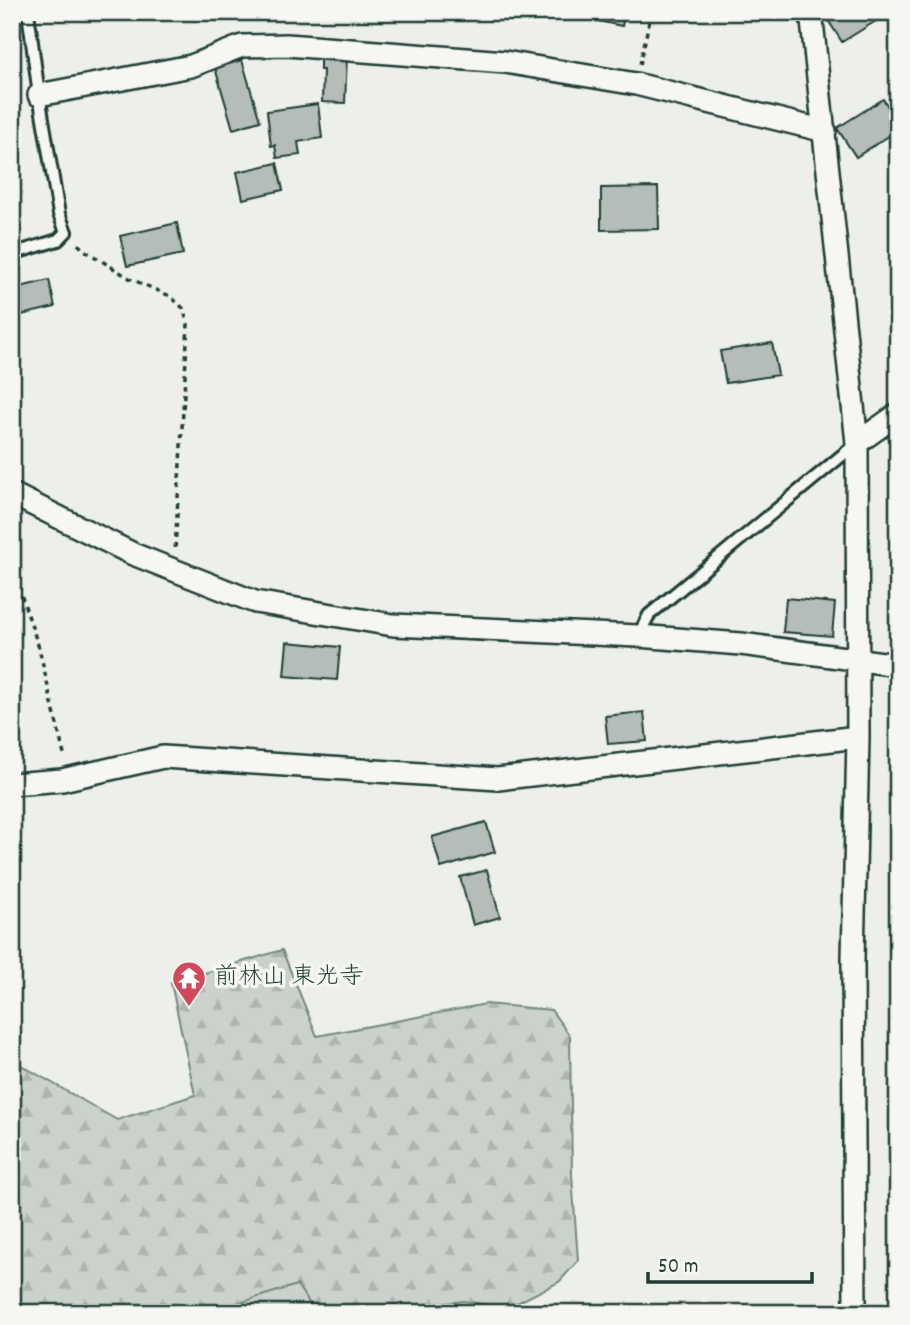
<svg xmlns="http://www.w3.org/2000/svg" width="910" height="1325" font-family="Dekko,'Klee One',sans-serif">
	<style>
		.green { fill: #cbd2cc; stroke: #758880; stroke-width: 2 }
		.forest { fill: url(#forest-firs); stroke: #758880; stroke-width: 2 }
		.building { fill: #b4bdb8; stroke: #1f3d34; stroke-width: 2 }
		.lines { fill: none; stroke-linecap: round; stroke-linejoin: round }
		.lane-casing { stroke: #1f3d34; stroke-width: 16 }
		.street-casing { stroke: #1f3d34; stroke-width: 26 }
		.path { stroke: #1f3d34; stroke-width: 3.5; stroke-dasharray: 5 5; stroke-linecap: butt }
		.lane { stroke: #f6f6f2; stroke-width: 10 }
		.street { stroke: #f6f6f2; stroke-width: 21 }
		.labels { text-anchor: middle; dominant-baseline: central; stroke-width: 7; stroke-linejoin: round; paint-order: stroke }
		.poi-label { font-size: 24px; fill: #1f3d34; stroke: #f6f6f2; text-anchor: start }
	</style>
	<defs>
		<pattern id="forest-firs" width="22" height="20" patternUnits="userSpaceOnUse" patternTransform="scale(1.75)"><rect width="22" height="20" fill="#cbd2cc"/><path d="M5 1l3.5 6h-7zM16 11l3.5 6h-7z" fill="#aeb5b0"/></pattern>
	</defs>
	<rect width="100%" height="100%" fill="#edefea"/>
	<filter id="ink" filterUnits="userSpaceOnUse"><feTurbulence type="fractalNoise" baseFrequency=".0143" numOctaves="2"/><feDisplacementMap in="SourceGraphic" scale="14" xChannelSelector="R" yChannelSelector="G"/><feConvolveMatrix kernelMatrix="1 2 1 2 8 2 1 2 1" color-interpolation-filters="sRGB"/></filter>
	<g filter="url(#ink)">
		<path class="green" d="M315,1243l31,70h-213z"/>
		<path class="forest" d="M282,950l35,86 169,-32 65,6 19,26 2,139 6,86 -19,21 -52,26 -43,-7 -40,5 -2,7h-106l-19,-28 -90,28h-195v-253l105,60 78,-25 -24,-112z"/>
		<path class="building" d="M595,12h30l-3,14 -29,-6z
			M832,12h49l3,4 -42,26 -16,-25z
			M320,55l27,1 -2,47 -23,-1 1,-32h-3z
			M242,60l18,61 -27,8 -18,-61z
			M883,99l15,23v8l-42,27 -19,-29z
			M318,104l4,34 -24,4 2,13 -23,3 -2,-13 -4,1 -4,-35z
			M277,163l6,27 -40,9 -6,-27z
			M658,187l1,42 -58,1v-42z
			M177,223l6,31 -56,12 -7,-30z
			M49,280l6,27 -42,10 -1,-28z
			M772,343l6,32 -52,8 -6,-32z
			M786,598l49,5 -3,33 -49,-4z
			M287,642l53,5 -3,33 -53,-4z
			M644,712l3,29 -39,3 -3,-28z
			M486,822l9,30 -54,16 -9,-31z
			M487,870l13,47 -27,8 -13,-48z"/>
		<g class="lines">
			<g class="lane-casing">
				<path id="lane" d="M12,254l46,-14 8,-8 -7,-18 -20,-119 -11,-83
					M638,636l11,-21 208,-172"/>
			</g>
			<g class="street-casing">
				<path id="street" d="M811,12l46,431 1,294 -5,222 2,354
					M39,95l152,-29 51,-20 45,-1 218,17 131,22 189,47
					M857,443l41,-29
					M12,494l121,60 122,48 138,23 245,11 103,8 157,21
					M12,784l50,-4 101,-23 335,22 360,-42"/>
			</g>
			<path class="path" d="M640,65l11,-53
				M78,244l6,6 47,29 39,17 13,12 5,16 -13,226
				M12,567l27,81 26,111"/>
			<use href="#lane" class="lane"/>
			<use href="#street" class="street"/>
		</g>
	</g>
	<defs>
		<g id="temple-pin" transform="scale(1.75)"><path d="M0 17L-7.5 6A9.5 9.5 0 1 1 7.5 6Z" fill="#d1495b" stroke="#f6f6f2"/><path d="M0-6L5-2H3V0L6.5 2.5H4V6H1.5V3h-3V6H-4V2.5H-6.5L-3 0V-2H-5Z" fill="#fff"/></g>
	</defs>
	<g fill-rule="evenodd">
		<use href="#temple-pin" x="189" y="978"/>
	</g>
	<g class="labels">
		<g class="poi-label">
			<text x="214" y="978">前林山 東光寺</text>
		</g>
	</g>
	<rect width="910" height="1325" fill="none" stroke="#f6f6f2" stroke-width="42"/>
	<rect x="21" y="21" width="868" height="1283" fill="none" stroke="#1f3d34" stroke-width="2.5" filter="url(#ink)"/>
	<path d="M648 1272v10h164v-10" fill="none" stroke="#1f3d34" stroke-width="3.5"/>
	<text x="658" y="1272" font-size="21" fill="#1f3d34" stroke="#f6f6f2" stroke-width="5" paint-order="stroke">50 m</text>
</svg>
